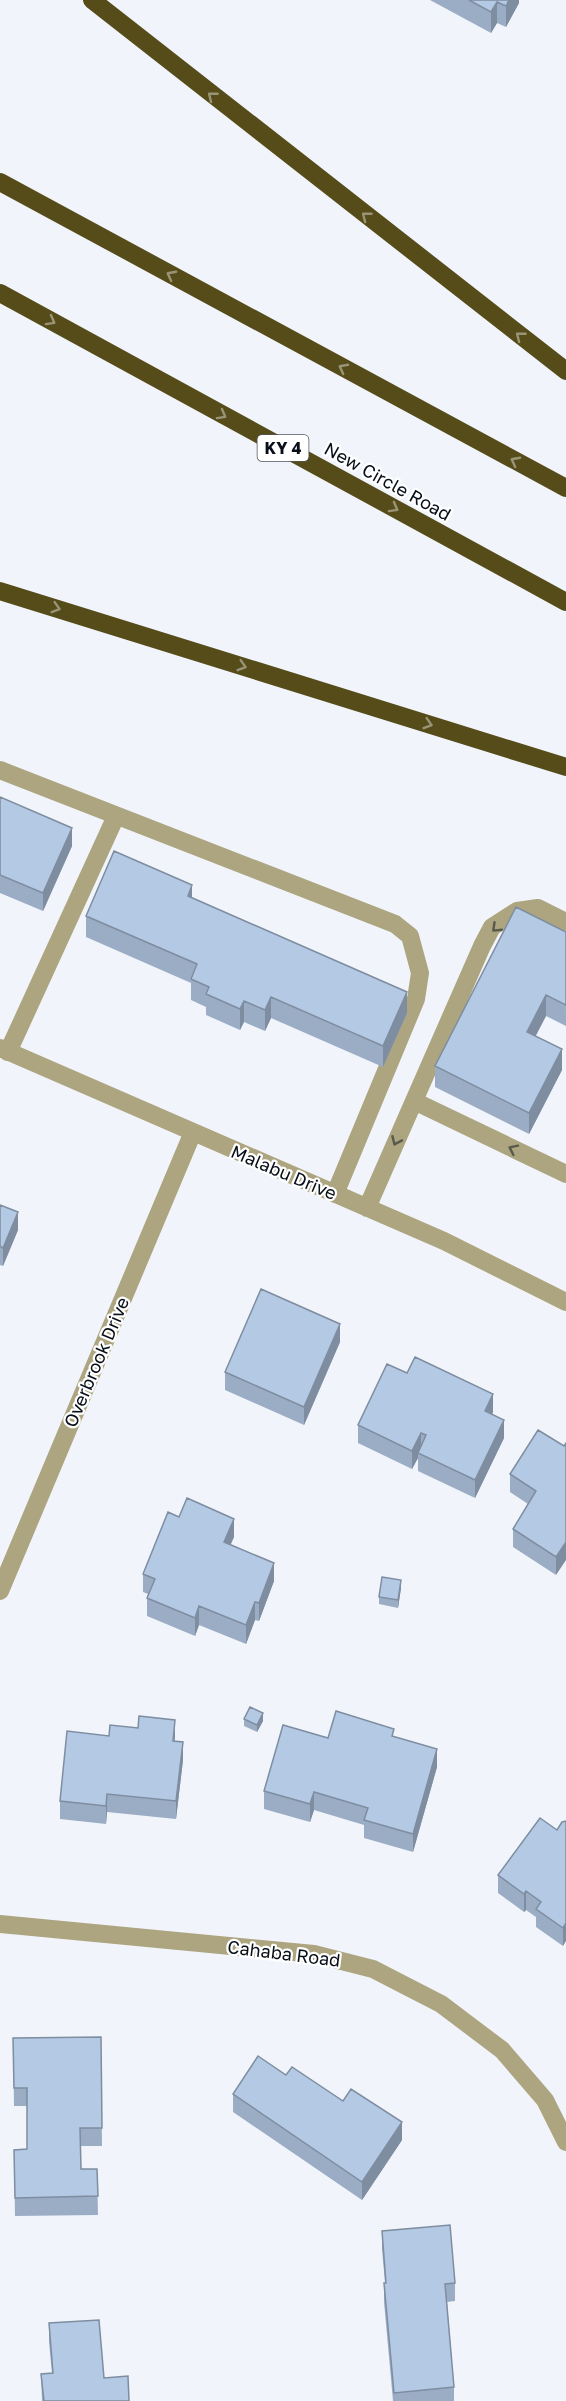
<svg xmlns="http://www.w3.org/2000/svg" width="566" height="2401" font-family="'Golos Text',sans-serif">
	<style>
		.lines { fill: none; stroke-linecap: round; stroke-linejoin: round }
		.minor { stroke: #ada580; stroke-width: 18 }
		.highway { stroke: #564c1a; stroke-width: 18 }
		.wall { fill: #9badc4 }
		.shaded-wall { fill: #7e8da0 }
		.building { fill: #b4c9e4; stroke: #7e8da0; stroke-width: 1.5 }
		.oneway { stroke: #9a9476 }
		.oneway2 { stroke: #5a5a4c }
		.labels { text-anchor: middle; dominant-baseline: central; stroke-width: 4.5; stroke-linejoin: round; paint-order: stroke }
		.shield { fill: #fff; stroke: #52575d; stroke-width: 1.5 }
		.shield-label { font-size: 16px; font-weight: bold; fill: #080f18 }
		.street-label { font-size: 18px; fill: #080f18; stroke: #fff }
	</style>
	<rect width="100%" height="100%" fill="#f1f5fb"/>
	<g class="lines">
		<path class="minor" d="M0,770l395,154 15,12 10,37 -4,26 -81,195
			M0,1048l444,193 122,61
			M8,1052l108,-236
			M414,1101l152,73
			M367,1208l115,-262 10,-19 25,-16 21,-3 28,14
			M0,1591l193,-459
			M0,1924l314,30 59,15 68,35 61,46 43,50 21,42"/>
		<path class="highway" d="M92,0l474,371
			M0,182l566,306
			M0,293l566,309
			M0,591l566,176"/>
	</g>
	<path class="wall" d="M430,0h89v3l-13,24 -9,-4 -6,10z
		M0,797l72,49 -29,65 -43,-18z
		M192,898l215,115 -24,54 -112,-49 -6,13 -21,-9 -4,8 -34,-15v-8l-15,-7v-17l-105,-46v-21z
		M566,932v94l-20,-10 -11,20 27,34 -33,64 -94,-47v-21z
		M0,1205l18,25 -15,36 -3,-1z
		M340,1342l-36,83 -79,-35v-18z
		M493,1412l-1,3 12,23 -29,60 -57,-27v-13l-6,11 -54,-26v-18z
		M564,1446l-8,129 -43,-28v-18l15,-25 -18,-12v-18z
		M234,1537l-4,8 44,36 -15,40 -4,-1 -9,24 -47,-19 -4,11 -48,-20v-18l1,-4 -5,-2v-18z
		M401,1588l-3,20 -19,-4v-7z
		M244,1719l19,2 -6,11 -13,-6z
		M109,1736l66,5 8,19 -7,59 -69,-7 -1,12 -46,-5v-18z
		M394,1737l43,30 -24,85 -49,-14v-13l-50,-15 -4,12 -46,-13v-18l64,-53z
		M566,1821l-3,125 -27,-19v-10l-10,-7 -2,2 -26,-19v-18l59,-45z
		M101,2037l1,109h-22l1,23h16l1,46 -83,1 -1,-66 13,-1v-43h-13l-1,-68z
		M286,2075l57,26 59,39 -40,60 -129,-88v-18z
		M382,2231l73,52v18l-8,1 7,85v14h-61l-9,-99v-19h1l-3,-34z
		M49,2323l55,55 25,23h-87l-1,-27 11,-1 -3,-31z"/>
	<path class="shaded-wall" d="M509,0h10v3l-13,24v-21z
		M497,2v21l-6,10v-21z
		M72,828v18l-29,65v-18z
		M192,885v21l-4,-10z
		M407,992v21l-24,54v-21z
		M546,995v21l-19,37v-21z
		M271,997v21l-6,13v-21z
		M244,1001v21l-4,8v-21z
		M562,1049v21l-33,64v-21z
		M18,1212v18l-15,36v-18z
		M340,1324v18l-36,83v-18z
		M493,1394v18l-8,17v-18z
		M504,1420v18l-29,60v-18z
		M421,1433v18l-3,2v5l-6,11v-18z
		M234,1519v18l-10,23v-18z
		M566,1542v18l-10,15v-18z
		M274,1563v18l-15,40v-18z
		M401,1580v8l-3,20v-8z
		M255,1602v18l-9,24v-19z
		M199,1606v19l-4,11v-18z
		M263,1713v8l-6,11v-7z
		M175,1720v18l-2,21v-18z
		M183,1742v18l-7,59v-18z
		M437,1749v18l-24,85v-18z
		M314,1792v18l-4,12v-18z
		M107,1794v18l-1,12v-18z
		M526,1891v19l-2,2v-18z
		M566,1923v18l-3,5v-18z
		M402,2122v18l-40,60v-18z"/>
	<path class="building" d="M469,0h40l-3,6 -9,-4 -6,10z
		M0,797l72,31 -29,65 -43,-18z
		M114,851l78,34 -4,11 219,96 -24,54 -112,-49 -6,13 -21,-9 -4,8 -34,-15 3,-7 -18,-8 6,-15 -111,-48z
		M516,907l50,25v73l-20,-10 -19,37 35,17 -33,64 -94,-47z
		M0,1205l18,7 -15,36 -3,-2z
		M261,1289l79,35 -36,83 -79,-35z
		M415,1357l78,37 -8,17 19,9 -29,60 -57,-27 8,-18 -5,-2 -9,18 -54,-26 29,-61 20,9z
		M538,1430l26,16 2,-3v99l-10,15 -43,-28 23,-38 -26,-17z
		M187,1498l47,21 -10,23 50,21 -15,40 -4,-1 -9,23 -47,-19 -4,12 -48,-20 8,-19 -12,-5 25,-62 11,5z
		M382,1577l19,3 -3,20 -19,-3z
		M250,1707l13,6 -6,12 -13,-6z
		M336,1711l58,18 -2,7 45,13 -24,85 -49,-14 4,-12 -54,-16 -4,12 -46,-13 19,-66 45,13z
		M139,1716l36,4 -2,21 10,1 -7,59 -69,-7 -1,12 -46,-5 7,-70 42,5 1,-11 28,3z
		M540,1818l17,12 5,-8 4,-1v102l-3,5 -27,-19 5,-7 -15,-11 -2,3 -26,-19z
		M101,2037l1,91h-22l1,41h16l1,27 -83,2 -1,-48 13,-1v-61h-13l-1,-50z
		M258,2056l28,19 6,-8 51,34 8,-12 51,33 -40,60 -129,-88z
		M450,2225l5,58 -10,1 9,103 -60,6 -10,-110h2l-4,-52z
		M99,2320l5,58 24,-2 1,25h-85l-3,-27 12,-1 -4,-50z"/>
	<defs><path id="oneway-chevron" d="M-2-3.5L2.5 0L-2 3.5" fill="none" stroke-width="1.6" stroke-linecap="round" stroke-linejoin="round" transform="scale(1.5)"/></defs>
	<g class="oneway">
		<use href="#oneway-chevron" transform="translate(212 96) rotate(-141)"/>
		<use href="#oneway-chevron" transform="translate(366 216) rotate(-142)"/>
		<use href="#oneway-chevron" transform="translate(171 275) rotate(-152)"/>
		<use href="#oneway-chevron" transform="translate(51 321) rotate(29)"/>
		<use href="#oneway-chevron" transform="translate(520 336) rotate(-142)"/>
		<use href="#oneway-chevron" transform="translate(343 368) rotate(-152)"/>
		<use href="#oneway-chevron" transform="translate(222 415) rotate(29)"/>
		<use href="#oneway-chevron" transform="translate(515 461) rotate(-152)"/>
		<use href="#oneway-chevron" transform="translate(394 508) rotate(29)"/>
		<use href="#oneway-chevron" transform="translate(56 608) rotate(17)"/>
		<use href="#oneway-chevron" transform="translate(242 666) rotate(17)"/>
		<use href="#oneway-chevron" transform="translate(428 724) rotate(17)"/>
	</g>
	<g class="oneway2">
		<use href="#oneway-chevron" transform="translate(496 928) rotate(136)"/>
		<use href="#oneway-chevron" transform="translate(396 1141) rotate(114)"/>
		<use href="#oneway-chevron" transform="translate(513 1149) rotate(-154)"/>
	</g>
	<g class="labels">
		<rect class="shield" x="257.5" y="435" width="51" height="26" rx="4.5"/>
		<g class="shield-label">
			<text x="283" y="448">KY 4</text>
		</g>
		<g class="street-label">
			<text transform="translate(388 481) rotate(29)">New Circle Road</text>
			<text transform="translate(284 1172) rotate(23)">Malabu Drive</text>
			<text transform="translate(96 1362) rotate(-67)">Overbrook Drive</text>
			<text transform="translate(284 1953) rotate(7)">Cahaba Road</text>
		</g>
	</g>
</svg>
